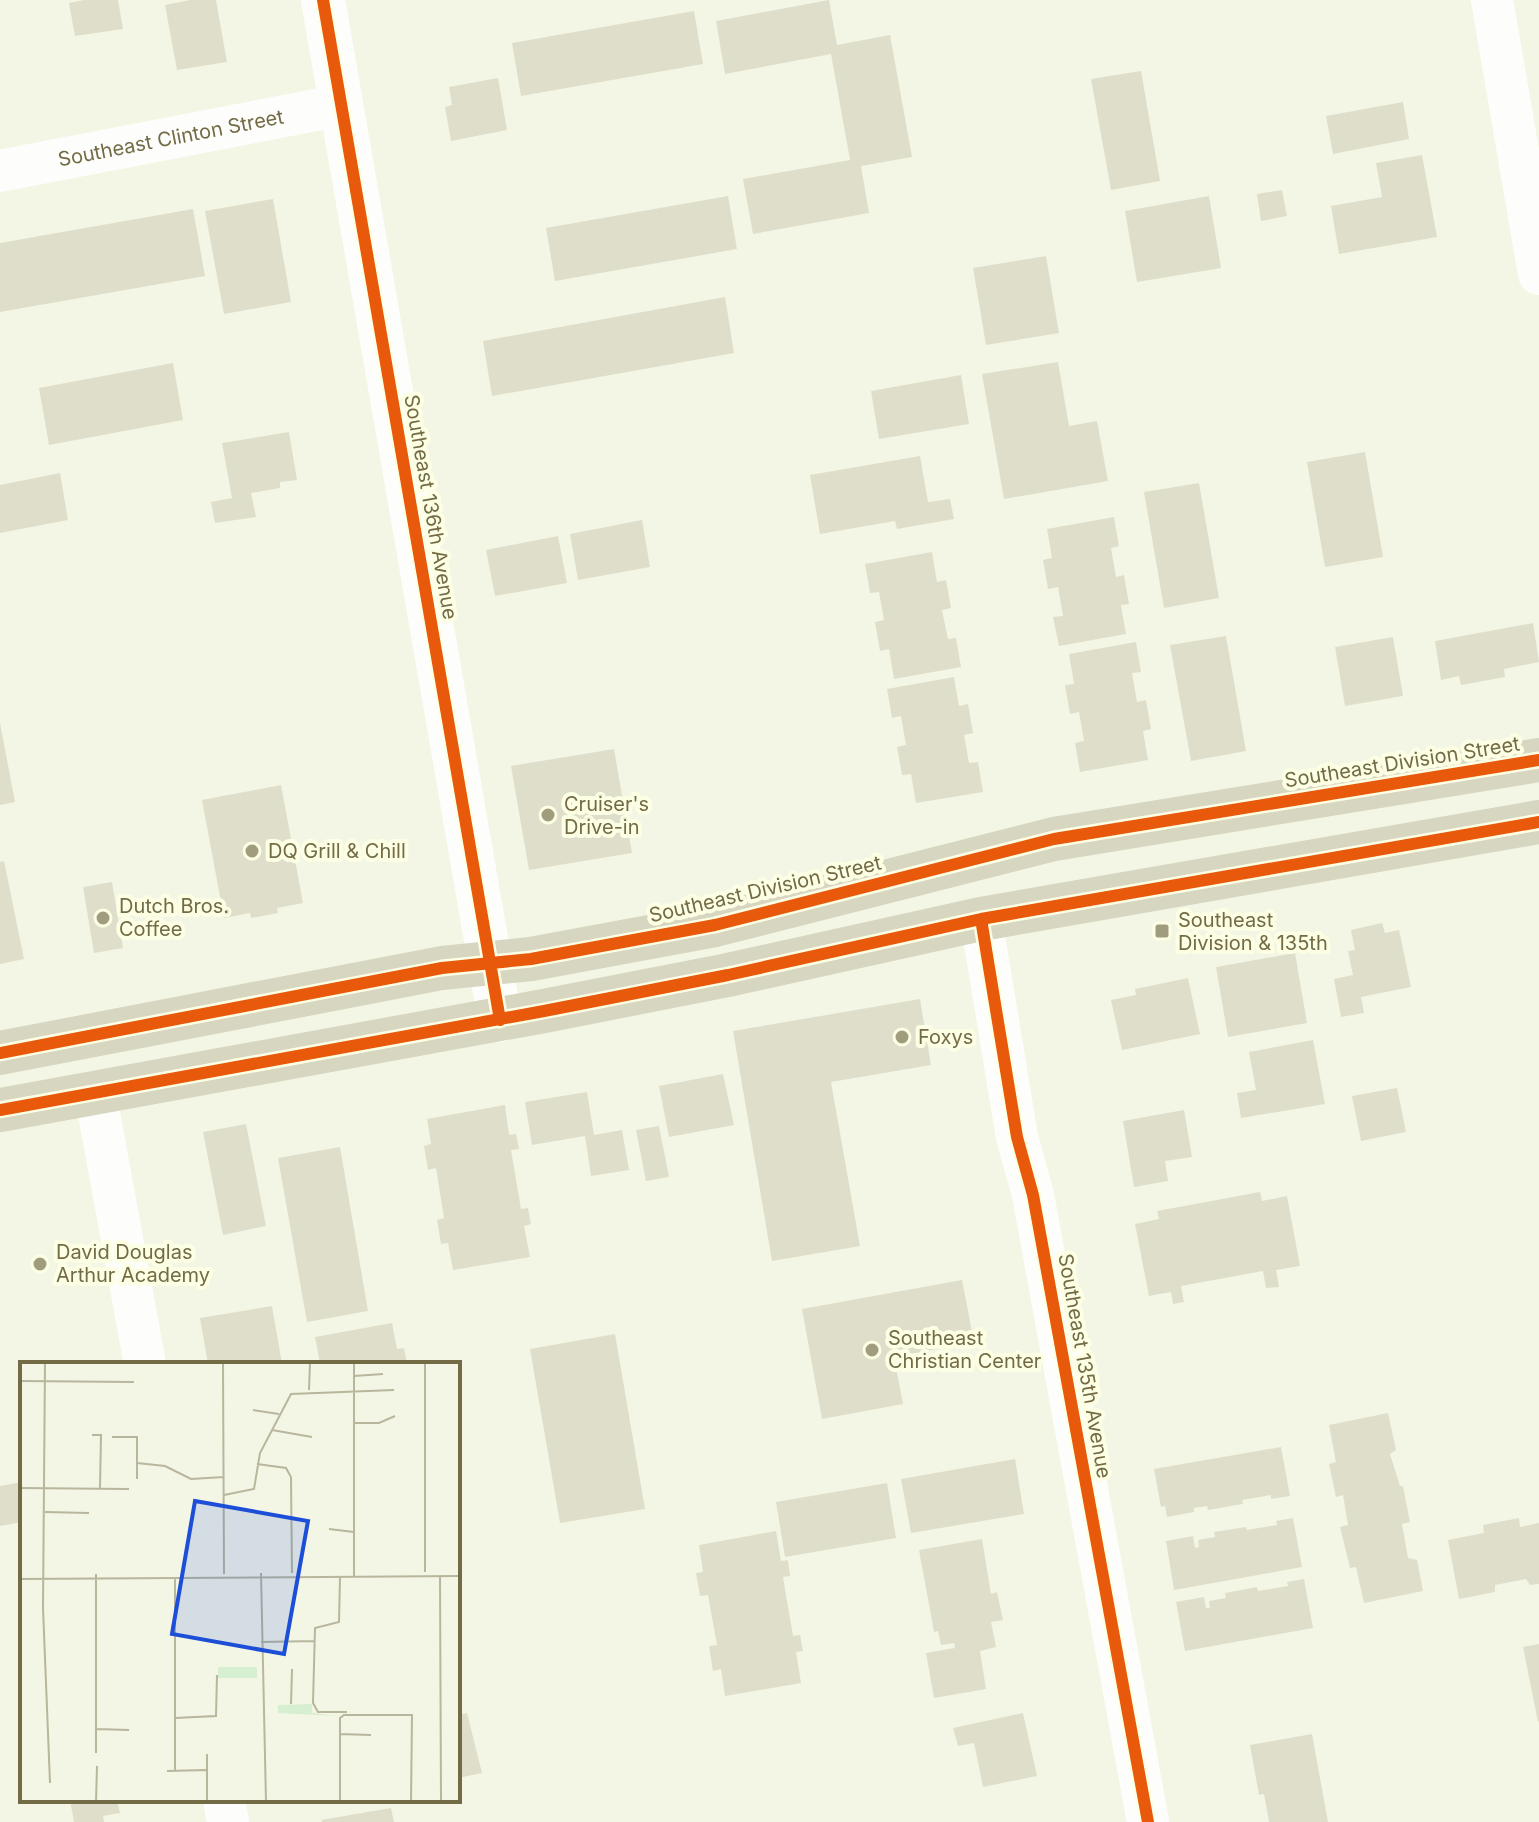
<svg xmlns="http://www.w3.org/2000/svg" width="1539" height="1822" font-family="Inter,sans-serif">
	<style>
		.building { fill: #dfdeca }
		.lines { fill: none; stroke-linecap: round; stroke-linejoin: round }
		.street { stroke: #fdfefb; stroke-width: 42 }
		.secondary { stroke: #fdfefb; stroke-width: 44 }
		.primary { stroke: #d7d6c1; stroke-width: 44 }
		.cycleway-casing { stroke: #fdffe4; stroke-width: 17 }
		.cycleway { stroke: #e8590c; stroke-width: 12 }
		.poi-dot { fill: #a09c7e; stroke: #fdffe4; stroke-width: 3 }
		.labels { text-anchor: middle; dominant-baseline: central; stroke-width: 8; stroke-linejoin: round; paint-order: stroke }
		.street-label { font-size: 20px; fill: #736b46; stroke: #fdffe4 }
		.poi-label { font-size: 20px; fill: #736b46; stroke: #fdffe4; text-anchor: start }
		.inset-road { fill: none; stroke: #b8b69c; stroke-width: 2 }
		.view { fill: #1d4ed8; fill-opacity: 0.15; stroke: #1d4ed8; stroke-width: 4 }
		.inset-edge { fill: none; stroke: #736b46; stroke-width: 4 }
	</style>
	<rect width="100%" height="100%" fill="#f4f6e5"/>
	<path class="building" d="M84,0h34l5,29 -48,7 -6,-33z
		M190,0h26l11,62 -50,8 -12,-65z
		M829,0l8,45 53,-10 22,122 -51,9 8,47 -116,21 -10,-55 107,-19 -19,-106 -106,20 -9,-53z
		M694,11l9,53 -182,32 -9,-53z
		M1141,71l19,110 -49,9 -20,-111z
		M498,78l9,52 -56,11 -6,-34 7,-2 -3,-18z
		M1403,102l6,37 -76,15 -7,-38z
		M1422,155l15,82 -98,17 -8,-48 51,-9 -6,-34z
		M1282,190l5,26 -26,5 -4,-27z
		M728,196l9,53 -182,32 -9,-53z
		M1209,196l12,72 -84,14 -12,-71z
		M273,199l18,103 -67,12 -19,-103z
		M193,209l12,67 -205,36v-69z
		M1046,256l13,77 -73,12 -13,-77z
		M725,297l9,56 -242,43 -9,-55z
		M1058,362l11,64 28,-5 11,60 -104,18 -22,-125z
		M173,363l10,57 -134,25 -10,-57z
		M961,375l8,49 -90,15 -8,-48z
		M289,432l8,48 -17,2v6l-29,5 5,24 -41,6 -4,-21 21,-4 -10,-55z
		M1365,452l18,105 -58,10 -18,-105z
		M920,456l8,46 22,-3 4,20 -57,10 -2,-8 -75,13 -10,-59z
		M60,473l8,47 -68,13v-48z
		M1199,483l20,115 -55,10 -20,-116z
		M1114,517l5,29 -8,2 5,29 8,-2 5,29 -8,1 5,29 -67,12 -6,-29 10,-1 -5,-29 -10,2 -5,-29 9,-2 -5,-29z
		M642,520l8,47 -72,13 -8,-46z
		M558,536l9,47 -72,13 -9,-46z
		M932,552l5,30 9,-2 5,28 -9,2 6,29 8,-1 5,29 -67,12 -5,-30 -9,2 -5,-29 9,-2 -5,-28 -9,1 -5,-29z
		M1533,623l6,39 -35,7 1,8 -44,8 -2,-9 -18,4 -6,-39z
		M1226,636l20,115 -55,10 -21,-116z
		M1393,637l10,59 -58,10 -10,-59z
		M1136,642l5,30 -9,1 5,29 9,-2 5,29 -8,2 5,29 -68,12 -5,-29 9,-2 -5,-29 -9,2 -5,-29 9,-1 -5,-30z
		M954,677l5,29 9,-2 5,29 -9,2 5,28 9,-1 5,30 -67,11 -5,-29 -9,1 -5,-28 9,-2 -5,-29 -9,2 -5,-29z
		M0,723l15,79 -15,3z
		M614,749l18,104 -103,17 -18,-104z
		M281,785l22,118 -26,5 1,5 -27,5 -1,-5 -26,5 -22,-118z
		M4,861l20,98 -24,5v-102z
		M112,882l11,66 -29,5 -11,-66z
		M1382,923l3,10 14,-3 12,57 -50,10 3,16 -23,4 -7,-38 19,-4 -5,-24 7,-1 -4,-20z
		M1295,953l12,70 -79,14 -12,-70z
		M1188,978l12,56 -78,16 -11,-50 25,-5 -1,-6z
		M920,999l11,66 -100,17 29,164 -88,15 -39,-230z
		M1313,1040l12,64 -84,14 -4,-25 19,-3 -7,-38z
		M723,1074l11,51 -65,12 -10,-51z
		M1397,1088l9,44 -45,9 -9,-45z
		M587,1092l7,43 28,-5 7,40 -38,6 -6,-40 -53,9 -7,-43z
		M505,1105l4,30 7,-1 3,15 -8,1 10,59 7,-1 3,16 -7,2 6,31 -77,13 -5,-27 -7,1 -4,-24 7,-2 -8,-50 -8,2 -4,-24 7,-2 -4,-25z
		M1184,1110l8,47 -27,4 3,20 -34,6 -11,-66z
		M246,1124l20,102 -43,9 -20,-103z
		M659,1126l10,51 -23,4 -10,-51z
		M340,1147l28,164 -61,11 -29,-164z
		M1260,1192l2,9 25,-5 13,70 -24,4 3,17 -13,1 -3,-17 -82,15 3,16 -11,2 -2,-12 -22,4 -14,-72 24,-5 -2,-8z
		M962,1280l12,62 -80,15 9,47 -81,15 -20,-110z
		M272,1306l10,58h-74l-8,-46z
		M392,1323l5,26 7,-1 3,16h-87l-5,-27z
		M615,1334l30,175 -85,14 -30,-174z
		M1388,1413l8,37 -6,4 10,32h3l7,36 -8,2 6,34 9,2 6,31 -59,12 -8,-36 -6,1 -10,-41 8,-2 -5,-30 -7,2 -7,-33 7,-2 -7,-37z
		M1281,1447l9,49 -19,3v-4l-29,5 1,4 -35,6 -1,-4 -13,2v4l-27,5 -2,-11 -4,1 -7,-38z
		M1015,1459l9,55 -113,19 -10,-54z
		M22,1482v40l-22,4v-40z
		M887,1483l9,55 -111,19 -9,-55z
		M1293,1518l9,49 -128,23 -8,-49 27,-5 2,12 4,-1 -1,-7 17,-3 -1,-5 32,-5 1,3 30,-5 -1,-4z
		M1519,1518l1,9 19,-4v61l-9,1 -4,-6 -31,6v7l-36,7 -11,-59 36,-7 -1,-8z
		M776,1531l5,30 7,-1 2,16 -7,1 10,59 7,-1 3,16 -7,1 5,31 -76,13 -4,-27 -8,2 -4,-25 8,-1 -9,-50 -8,1 -4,-23 7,-1 -4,-27z
		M982,1539l9,55 6,-2 6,28 -12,2 5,25 -16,4 6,38 -52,9 -8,-45 29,-5 -1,-5 -13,2 -3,-14 -4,1 -15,-82z
		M1304,1579l9,49 -128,23 -9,-49 28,-5 2,11h4l-1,-7 17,-3 -1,-5 32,-6 1,4 30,-5 -1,-4z
		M1539,1644v77l-1,1 -15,-75z
		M467,1713l15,60 -24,5v-63z
		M1023,1713l14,63 -54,11 -9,-44 -16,3 -5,-18z
		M1312,1734l16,88h-59l-5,-28 -5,1 -9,-50z
		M70,1800h47l3,13 -17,3 1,6h-30z
		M391,1808l3,14h-72l-1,-2z"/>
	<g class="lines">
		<g class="street">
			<path d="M1492,0l47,274"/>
			<path id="s1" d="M0,171l342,-66"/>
			<path d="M981,919l36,218 16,58 115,627"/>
			<path d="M95,1092l50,272"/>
			<path d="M224,1800l4,22"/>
		</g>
		<path class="secondary" d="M323,0l177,1020"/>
		<path class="primary" d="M0,1053l442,-85 89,-9 184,-34 339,-86 485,-79
			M0,1110l544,-99 184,-36 253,-56 558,-97"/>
		<g class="cycleway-casing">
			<path id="cycleway" d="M323,0l177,1020
				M981,919l36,218 16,58 115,627
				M0,1053l442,-85 89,-9 184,-34 339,-86 485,-79
				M0,1110l544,-99 184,-36 253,-56 558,-97"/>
		</g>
		<use href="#cycleway" class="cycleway"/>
	</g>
	<g class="poi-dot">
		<circle cx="548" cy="815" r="8"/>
		<circle cx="252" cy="851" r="8"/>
		<circle cx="103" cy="918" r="8"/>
		<rect x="1154" y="923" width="16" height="16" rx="4"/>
		<circle cx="902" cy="1037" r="8"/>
		<circle cx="40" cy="1264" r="8"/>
		<circle cx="872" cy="1350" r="8"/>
	</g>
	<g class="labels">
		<g class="street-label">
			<text stroke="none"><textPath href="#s1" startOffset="174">Southeast Clinton Street</textPath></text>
			<text transform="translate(431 507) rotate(80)">Southeast 136th Avenue</text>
			<text transform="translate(1402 762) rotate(-9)">Southeast Division Street</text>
			<text transform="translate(765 889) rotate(-13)">Southeast Division Street</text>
			<text transform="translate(1085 1366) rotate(80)">Southeast 135th Avenue</text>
		</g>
		<g class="poi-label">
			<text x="564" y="804">Cruiser's<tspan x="564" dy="23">Drive-in</tspan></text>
			<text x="268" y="851">DQ Grill &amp; Chill</text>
			<text x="119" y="906">Dutch Bros.<tspan x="119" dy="23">Coffee</tspan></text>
			<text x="1178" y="920">Southeast<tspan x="1178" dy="23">Division &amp; 135th</tspan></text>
			<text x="918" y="1037">Foxys</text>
			<text x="56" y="1252">David Douglas<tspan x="56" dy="23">Arthur Academy</tspan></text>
			<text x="888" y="1338">Southeast<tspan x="888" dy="23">Christian Center</tspan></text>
		</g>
	</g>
	<g transform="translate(20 1362)">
		<rect width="440" height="440" fill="#f4f6e5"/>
		<path d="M198,305h39v11h-39zM292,342v9l25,3 -59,-3v-8z" fill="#d6efd1"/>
		<path class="inset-road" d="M25,0l-2,246 7,175M203,0l1,212M334,0v215M334,14l29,-2M0,19l114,1M289,28l1,-28M233,48l26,4M334,61h25l16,-7M252,68l40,7M72,73h9l-1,53M92,75h25v42M117,101l28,3 26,13 33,-2M237,102l29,4 5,9M271,115l1,96M0,126l109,1M204,133l30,-6 6,-36 31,-59 103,-4M25,150l44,1M309,167l25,3M405,210v-210M241,211l5,229M320,215l-1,45 -24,6 -2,75 5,9h29M420,215l1,225M0,217l440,-3M241,280l54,-1M271,342l1,-35M155,356l41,-2 1,-41M76,367l33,1M320,372l31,1M76,391v-179M187,392v48M155,408v-191M147,409l39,-1M76,440l1,-36M320,440v-84l4,-3h68l-1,87"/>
		<path class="view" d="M175,139l113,20 -24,133 -112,-20z"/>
		<rect width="440" height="440" class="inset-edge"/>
	</g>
</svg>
